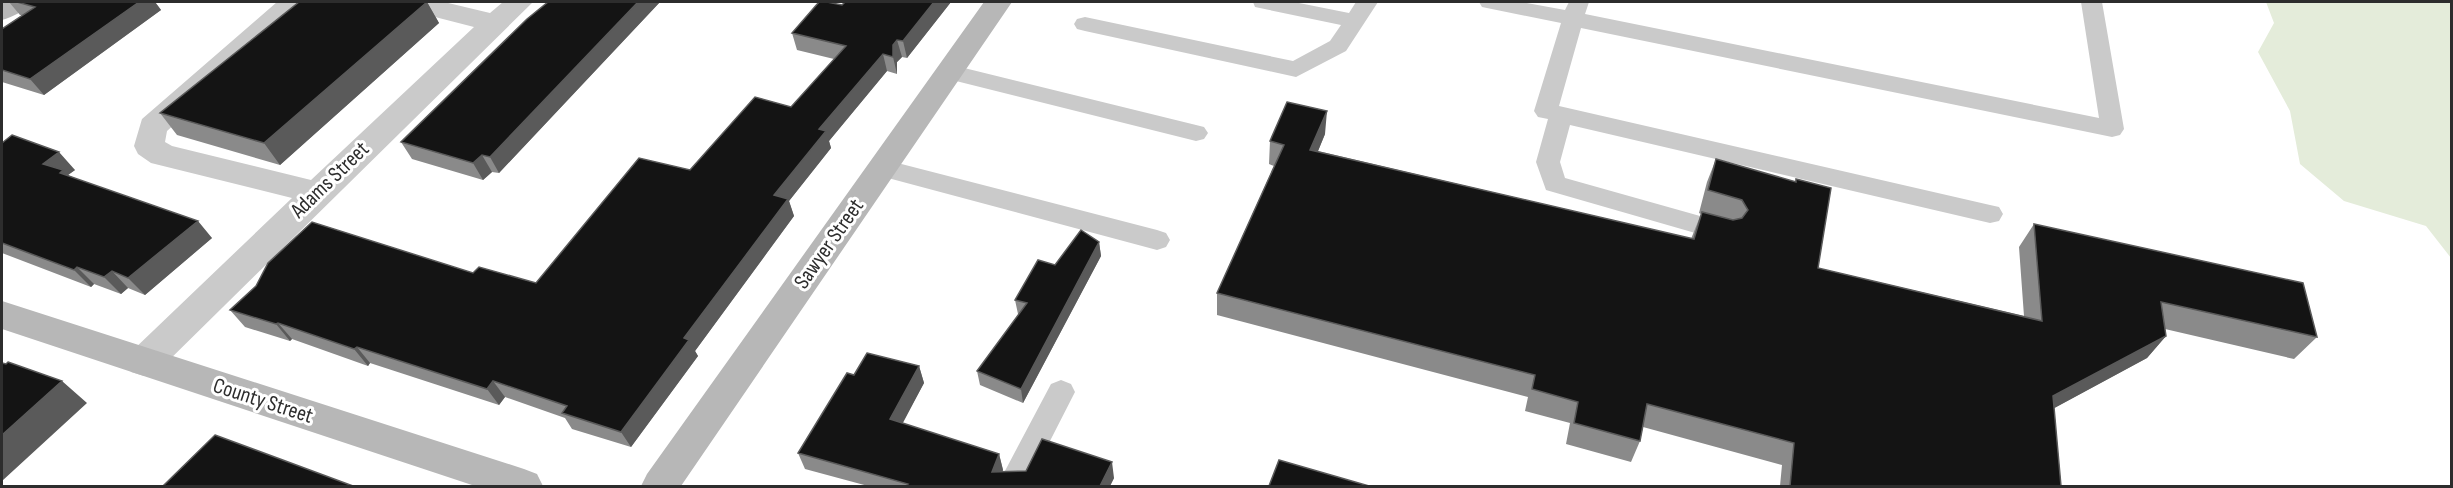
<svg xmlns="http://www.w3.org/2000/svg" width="2453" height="488" font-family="'Sofia Sans Condensed',sans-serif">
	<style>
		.green { fill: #e4ecda }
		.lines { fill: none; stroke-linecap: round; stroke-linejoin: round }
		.lane { fill: #cacaca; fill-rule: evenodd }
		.street { fill: #cacaca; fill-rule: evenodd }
		.secondary { fill: #b7b7b7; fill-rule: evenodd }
		.wall { fill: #8a8a8a }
		.shaded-wall { fill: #5a5a5a }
		.building { fill: #141414; stroke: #5a5a5a; stroke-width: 1.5 }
		.labels { text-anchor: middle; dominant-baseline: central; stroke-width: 6; stroke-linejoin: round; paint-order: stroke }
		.street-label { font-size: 22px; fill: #2d2d2d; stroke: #fff }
	</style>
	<rect width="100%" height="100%" fill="#fff"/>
	<path class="green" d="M2266,2h185v256l-25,-32 -82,-25 -44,-37 -10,-53 -32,-59 16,-29z"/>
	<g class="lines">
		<path class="lane" d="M1253,2h41l55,11 7,-11h22l-32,49 -50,26 -211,-46 -8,-2 -3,-5 3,-5 8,-2 208,44 37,-20 11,-16 -86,-18z
			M1479,2h42l44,8 4,-8h20l-4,12 514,104 -18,-116h21l22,127 -4,6 -8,2 -531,-109 -22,78 431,99 9,2 4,7 -4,7 -9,2 -420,-98 -10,37 5,16 167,47 4,7 -4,7 -9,2 -177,-51 -10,-28 12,-43 -10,-2 -4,-6 27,-88 -79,-16z
			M948,64l248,61 8,2 4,6 -4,6 -8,2 -256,-64 -3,-5 3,-5z
			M882,159l275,71 9,3 4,7 -4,7 -9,3 -284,-76 -3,-6 3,-6z
			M1061,380l10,4 4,8 -48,94h-30l54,-102z"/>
		<path class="street" d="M277,2h35l-145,129 -2,11 7,4 139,34 163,-153 -74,-19 -4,-6h48l46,11 13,-11h30l-376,370 -13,4 -13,-4 -5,-10 5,-10 161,-154 -141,-35 -13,-9 -4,-8 8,-27z"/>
		<path class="secondary" d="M2,2h28c-7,10 -17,15 -28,18z
			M984,2h28l-331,484h-40l6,-12z
			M2,301l522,168 13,5 6,12h-68l-473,-157z"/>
	</g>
	<path class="wall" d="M9,2h146l6,8 -117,85 -42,-13v-53l20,-14h-2z
		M427,2l12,21 -159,142 -103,-30 -17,-22z
		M548,2h112l-161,171 -7,-1 -9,8 -71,-21 -11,-17z
		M845,2h106l-44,56 -5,-1 -5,5v12l-10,-3 -58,70 2,7 -42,53 5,15 -99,135 3,5 -67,91 -59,-18 -7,-11 -60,-21 -6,8 -129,-42 -2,3 -76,-27 -2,2 -45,-14 -15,-17 243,-37 63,10 154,-113 101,-63 43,-48 -37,-9 -5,-17 50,-28z
		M1325,134l-7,17 373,88 10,-25 -2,-1 8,-31 9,-23 79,23 1,-3 22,89 206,48 -5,-69 15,-23 283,113 -23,22 -129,-30 1,7 -19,22 -93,50 7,78h-281l2,-21 -139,-38 -3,14 -9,21 -65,-18 4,-21 -45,-12 3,-14 -311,-82v-22l57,-127 -5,-2 1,-23z
		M2,143l73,27 -7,5 144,63 -67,57 -17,-7 -7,6 -27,-10 -3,3 -89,-34z
		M1099,242l2,14 -78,147 -43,-18 -3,-14 42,-57h-1l-3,-14 40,-35z
		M919,366l5,17 -22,40 97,31 4,16 -1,2 112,6 -4,8h-242l-63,-17 -7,-16z"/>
	<path class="shaded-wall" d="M139,2h16l6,8 -117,85 -14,-16z
		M427,2l12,21 -159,142 -16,-22z
		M638,2h22l-161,171 -9,-16z
		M934,2h17l-44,56 -4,-17z
		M897,40l5,17 -5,5v12l-4,-17v-12z
		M883,54l4,17 -58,70 2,7 -42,53 5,15 -99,135 3,5 -67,91 -10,-15 153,-237 45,-66z
		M1327,111l-2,23 -16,39 1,-23z
		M59,152l16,18 -7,5 11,12 -36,-23z
		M482,155l10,17 -9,8 -10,-17z
		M198,221l14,17 -67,57 -17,-17z
		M1099,242l2,14 -78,147 -2,-14z
		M77,267l17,17 -3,3 -17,-17z
		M112,271l16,17 -7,6 -17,-17z
		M278,323l14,16 -2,2 -14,-17z
		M2166,336l-19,22 -111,60 17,-22z
		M357,347l13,16 -2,3 -14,-17z
		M919,366l5,17 -28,53 -6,-17z
		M62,381l25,22 -85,78v-46z
		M493,381l12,16 -6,8 -12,-16z
		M999,454l4,16 -7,16 -4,-14z
		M1112,462l2,16 -4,8h-10z"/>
	<path class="building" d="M17,2h122l-109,77 -28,-9v-41l33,-22z
		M299,2h128l-163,141 -104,-30z
		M548,2h90l-148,155 -8,-2 -9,8 -72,-21 126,-123z
		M819,2h8l15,3 3,-3h89l-31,39 -6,-1 -4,5v12l-10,-3 -64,75 7,2 -52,64 14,4 -104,139 5,2 -68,92 -59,-19 5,-7 -74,-25 -6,8 -130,-42 -3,2 -76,-26 -2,1 -46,-14 26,-24 12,-23 44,-41 161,51 6,-6 57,16 103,-125 51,12 65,-73 36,10 55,-61 -54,-13z
		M1287,102l40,9 -17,39 384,89 8,-27 31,8 9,-2 6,-8 -6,-10 -34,-10 8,-31 80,23v-3l35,9 -13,80 224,53 -8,-97 269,59 14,54 -156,-35 5,34 -113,60 8,90h-271l4,-43 -147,-39 -7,37 -66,-18 4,-21 -46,-13 3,-14 -318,-82 67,-148 -14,-4z
		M12,135l47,17 -16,12 20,6 -3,3 138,48 -70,57 -16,-7 -8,6 -27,-10 -3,3 -72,-27v-100z
		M1081,230l18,12 -78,147 -44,-18 50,-68 -12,-3 23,-40 17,5z
		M867,353l52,13 -29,53 109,35 -7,18 34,-1 16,-32 70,23 -12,24h-194l2,-2 -110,-31 49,-80 7,2z
		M8,362l54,19 -60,54v-72l4,1z
		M215,435l138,51h-190z
		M1279,460l90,26h-100z"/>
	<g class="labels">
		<g class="street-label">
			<text transform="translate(330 180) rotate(-44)">Adams Street</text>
			<text transform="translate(829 244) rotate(-55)">Sawyer Street</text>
			<text transform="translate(263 401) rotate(18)">County Street</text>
		</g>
	</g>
	<rect width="2453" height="488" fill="none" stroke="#2d2d2d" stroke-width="6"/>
</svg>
